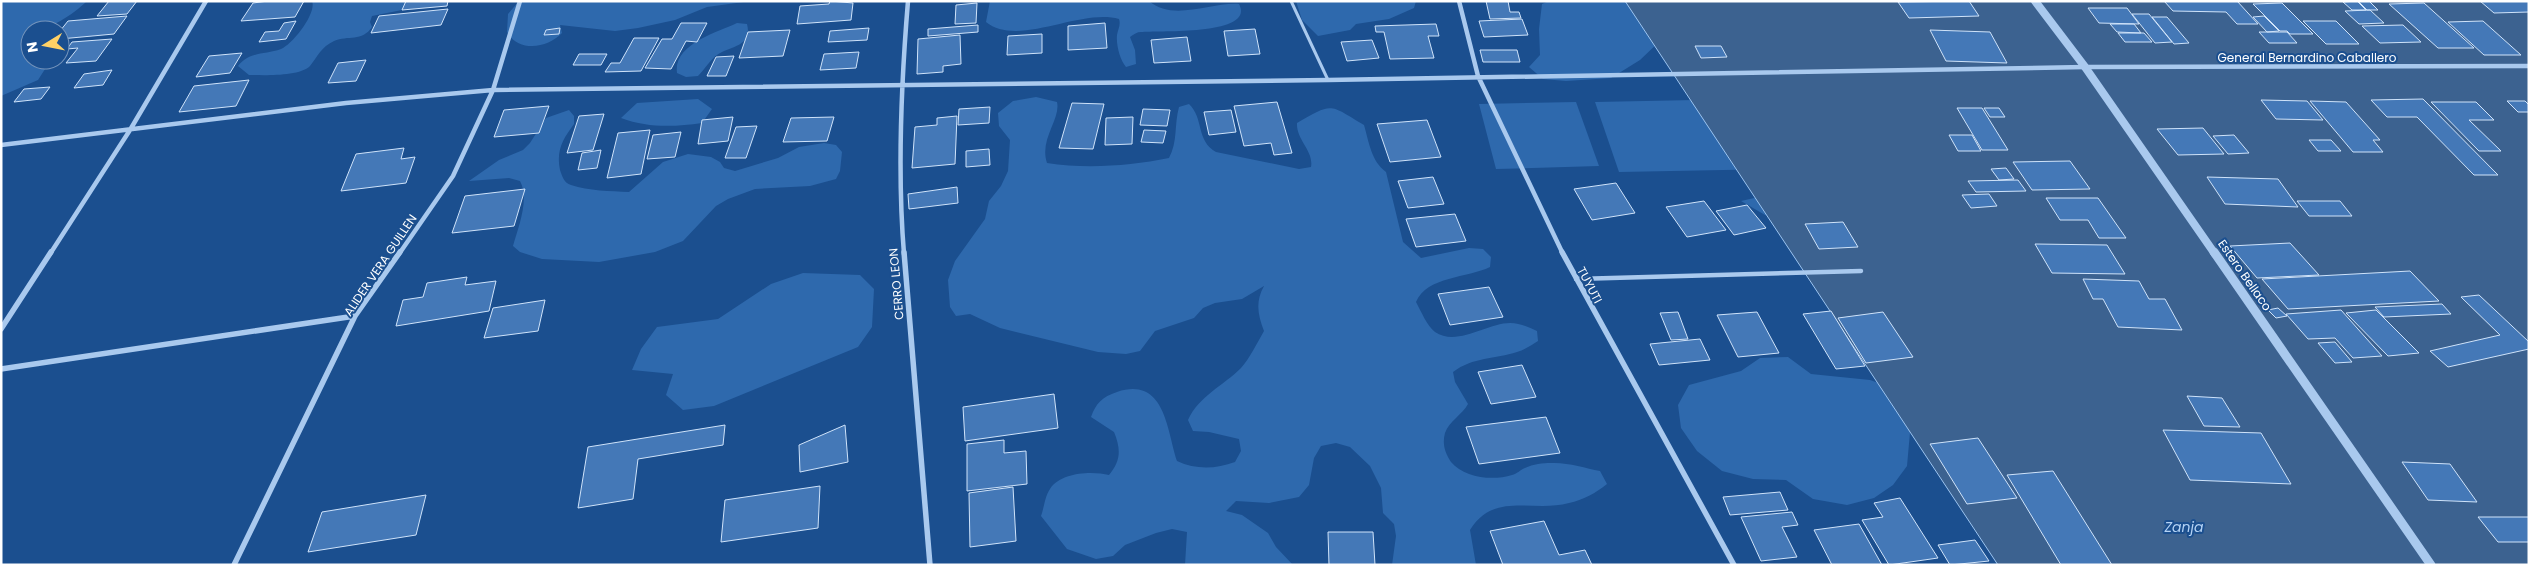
<svg xmlns="http://www.w3.org/2000/svg" width="2530" height="566" font-family="Poppins,sans-serif">
	<style>
		.green { fill: #2e69ad }
		.water { fill: #3c6290; stroke: #9cc4f0 }
		.building { fill: #4478b7; stroke: #cfe3fa }
		.lines { fill: none; stroke-linecap: round; stroke-linejoin: round }
		.service-far1 { stroke: #a9c9ee; stroke-width: 3 }
		.service { stroke: #a9c9ee; stroke-width: 4.5 }
		.minor-far1 { stroke: #a9c9ee; stroke-width: 4.5 }
		.minor { stroke: #a9c9ee; stroke-width: 5.5 }
		.tertiary-far1 { stroke: #a9c9ee; stroke-width: 8 }
		.tertiary { stroke: #a9c9ee; stroke-width: 9 }
		.labels { text-anchor: middle; dominant-baseline: central; stroke-width: 4; stroke-linejoin: round; paint-order: stroke }
		.street-label { font-size: 12px; fill: #fff; stroke: #1b4f8f }
		.water-label { font-size: 14px; font-style: italic; fill: #b5d3f5; stroke: #1b4f8f }
	</style>
	<rect width="100%" height="100%" fill="#1b4f8f"/>
	<path class="green" d="M1,1h86c-15,14 -36,29 -57,29v30l12,2 5,4 -9,14 -37,16z
		M312,1h92l8,2 -5,6 -35,7 -2,6 2,5c-10,15 -24,8 -38,14 -13,6 -16,15 -24,25 -11,11 -47,9 -61,9l-11,-9c12,-15 27,-11 43,-17 12,-5 36,-36 31,-48z
		M519,1h232l-44,6 -32,13 -37,8 -23,3 -55,-6 2,8c-14,15 -43,20 -55,-1l1,-18z
		M990,1h159c24,21 62,1 90,3 17,32 -81,26 -98,28 -4,0 -7,2 -11,5l5,13 1,14 -10,3c-6,-7 -10,-22 -9,-32 1,-6 4,-10 2,-16 -39,-11 -101,29 -133,3z
		M1296,1h120l-2,7 -25,11 -33,5 -6,6 -32,6 -16,-16z
		M1549,1h190l-78,39 -21,20 -29,18 -45,3 -23,-2 -14,-12 11,-12 -1,-26 3,-25z
		M737,23l10,1c6,23 -17,22 -30,31 -7,5 -12,14 -19,21l-12,1 -9,-4c-4,-29 41,-41 60,-50z
		M1036,97l21,5c4,17 -18,37 -10,61 39,6 83,3 122,-5 9,-17 5,-33 10,-51l10,-3c15,14 7,37 27,48l83,17 12,-2c3,-16 -15,-27 -14,-44 36,-21 32,-19 67,2 5,17 7,36 22,47l17,70 18,16 48,-10 14,1 8,8 -1,10c-22,11 -63,9 -74,35 5,9 11,24 19,30 22,15 52,-9 75,-9 10,0 18,4 27,8l1,10c-6,4 -14,9 -21,11 -22,7 -44,5 -64,20l2,10 13,22c-6,11 -19,17 -23,29 -3,11 0,20 6,29 13,16 42,19 61,13 5,-1 8,-5 13,-7 8,-4 18,-5 26,-5 16,-1 34,5 49,8l7,13c-11,9 -24,16 -38,19 -36,10 -75,-12 -99,27l6,35h-84l4,-29 -2,-12 -11,-11 -2,-25 -11,-22 -20,-19 -14,-4 -15,3 -7,12 -5,27 -10,12 -30,6 -33,-2 -10,10 16,4 26,18 8,14 17,18h-108l2,-33 -15,-3 -16,4 -31,12 -12,11 -17,3 -29,-10 -26,-33c3,-8 4,-20 9,-27 11,-17 42,-18 59,-14 12,-14 12,-26 5,-43l-23,-15c5,-14 11,-20 26,-25 48,-16 50,38 60,69 19,9 39,8 58,1l6,-11 -2,-12 -30,-7 -16,-1 -5,-11c11,-24 35,-34 53,-52 9,-10 16,-25 23,-37 -6,-16 -9,-29 0,-45l-22,13 -27,4 -12,5 -9,10 -39,13 -15,20 -14,3 -28,-2 -98,-24 -30,-14 -14,2 -6,-9 -2,-27 7,-19 30,-42 4,-18 12,-15 7,-15 2,-31 -11,-14 -1,-13 15,-12z
		M698,99l14,10 -10,14c-28,4 -54,5 -81,-5l16,-15z
		M1745,99l32,70 -158,3 -24,-70z
		M1858,101h22l43,23 26,45v15l-11,11 15,17 26,3 23,-4 29,9 -10,11 -21,5 -1,14 17,17 23,15 37,36 23,16 57,3 30,5 30,10 20,42 -47,13 -18,34 -18,12c6,31 3,36 -18,58l-33,-2 -31,-17 -26,-21 -17,-23 -29,-18 -32,-10 -30,-5 -26,6 -4,45 -14,19 -19,13 -27,7 -34,-6 -27,-19 -33,-1 -31,-8 -25,-20 -16,-23 -3,-23 11,-20 52,-14 19,-13 28,-1 23,17 59,6 29,10 33,6 13,-38 -19,-42 -18,-19 -21,-15 -43,-56 -26,-7h-26l-27,-4 -24,-14 22,-5 6,-16 35,-37 -13,-26 34,-12z
		M1576,102l23,64 -103,3 -17,-65z
		M569,110l5,6v8c-11,15 -18,26 -14,46 2,6 4,13 11,15 18,6 39,6 58,7l34,-30 25,-8 23,3 9,5 4,6 11,3 43,-13 21,-11 25,-4 12,2 6,7 -2,19 -4,8 -26,7 -55,3 -27,10 -12,7 -33,35 -28,11 -56,10 -57,-3 -22,-7 -7,-6c5,-18 17,-47 7,-65l-11,-3 -40,3 30,-21 24,-10 7,-7 16,-25z
		M803,273l57,2 14,14 -2,38 -14,20 -144,59 -31,4 -17,-15 7,-21 -41,-4 9,-21 16,-22 61,-8 53,-35z"/>
	<path class="water" d="M1625,1h904v564h-531z"/>
	<path class="building" d="M109,1h28l-10,13 -30,2z
		M268,1h36l-9,16 -54,4 12,-18z
		M406,1h42l-1,5 -45,4z
		M830,1l23,2 -2,17 -54,4 3,-18 29,-2z
		M1486,1h22l2,11h9l2,6 -31,1z
		M1969,1l10,15 -70,2 -11,-16z
		M2164,1h73l21,23h-21l-11,-12 -53,-1z
		M2357,1l9,9h-14l-9,-8z
		M2358,1h11l9,9h-11z
		M2480,1h49v11l-35,1z
		M977,3l-1,20 -21,1 1,-19z
		M2282,3l31,31h-23l-3,-3h-7l-27,-27z
		M2424,3l50,45h-36l-49,-44z
		M2088,8h39l12,16 -40,-1z
		M448,9l-7,16 -70,8 8,-17z
		M2370,10l14,13 -25,1 -14,-13z
		M2132,14h17l23,28 -17,1z
		M127,16l-13,18 -54,5v-8l8,-10z
		M2264,16l15,15 -12,1 -14,-15z
		M2152,17h15l22,26 -15,1z
		M1522,19l6,16 -44,2 -5,-16z
		M296,21l-10,18 -27,3 6,-10 14,-1 5,-8z
		M2303,21h33l23,23h-33z
		M2483,21l38,34h-37l-36,-33z
		M681,23h26l-10,19 -11,-1 -15,28 -26,-1 17,-29h10z
		M1105,23l2,25 -39,2v-24z
		M1436,24l3,12h-11l6,22 -44,1 -6,-27h-8l-1,-6z
		M2110,24h24l7,9 -24,-1z
		M978,25v7l-50,4v-7z
		M2403,25l18,17 -41,1 -18,-17z
		M560,28l-1,6 -15,1 2,-5z
		M869,28l-2,12 -39,2 2,-11z
		M1255,29l5,25 -32,2 -4,-25z
		M790,30l-7,26 -44,2 9,-26z
		M1930,30l60,2 17,31 -61,-2z
		M2259,32h28l10,11h-28z
		M2118,33h26l8,9h-27z
		M1042,34v19l-35,2 1,-19z
		M960,35l1,29 -18,2v6l-26,2 1,-35z
		M1187,37l4,24 -37,2 -3,-23z
		M634,38h25l-18,33 -36,1 6,-9h9z
		M112,39l-16,22 -30,2 12,-15 -11,1 5,-7z
		M1372,40l7,18 -32,3 -6,-19z
		M1695,46h26l6,11 -26,1z
		M1480,50h37l3,12h-37z
		M859,52l-3,16 -36,2 4,-16z
		M242,53l-12,20 -34,4 13,-21z
		M579,54h28l-6,11h-28z
		M734,56l-8,20h-19l9,-19z
		M366,60l-10,21 -28,2 10,-20z
		M112,70l-9,15 -29,3 10,-14z
		M249,80l-13,26 -57,6 15,-26z
		M50,87l-9,12 -27,3 10,-13z
		M2423,99l75,76h-24l-57,-58h-30l-16,-17z
		M2261,100l46,1 16,19 -47,-1z
		M2310,101l36,1 34,38h-7l10,12h-30z
		M2507,101h18l4,4v7h-11z
		M1277,102l15,51 -18,2 -3,-12 -27,3 -10,-40z
		M2431,102h45l18,18h-25l32,31h-22z
		M1072,103l32,1 -11,45 -34,-1z
		M549,106l-10,27 -45,4 10,-27z
		M990,107l-1,16 -31,2 1,-16z
		M1957,108h25l26,42h-26z
		M1984,108h15l6,9h-15z
		M1143,109l27,1 -3,16 -27,-1z
		M1231,110l5,22 -27,3 -5,-23z
		M604,114l-11,36 -26,3 12,-37z
		M957,116l-2,48 -43,4 3,-41 22,-2v-7z
		M733,117l-5,24 -30,3 4,-24z
		M834,117l-7,24 -44,1 8,-24z
		M1133,117l-1,27 -27,1 1,-27z
		M1427,120l14,37 -51,5 -13,-38z
		M757,126l-11,32h-21l11,-31z
		M2203,128l21,26 -46,1 -21,-26z
		M650,130l-9,44 -34,4 11,-45z
		M1144,130l22,1 -3,12 -22,-1z
		M681,132l-6,25 -28,2 6,-24z
		M1949,135h23l9,16h-23z
		M2234,135l15,18 -21,1 -15,-18z
		M2309,140h22l10,11h-23z
		M404,148l-3,11 14,-2 -9,26 -65,8 15,-37z
		M989,149l1,16 -24,2v-16z
		M601,150l-4,18 -19,2 4,-17z
		M2070,161l20,28 -58,1 -19,-28z
		M2006,168l8,11 -15,1 -8,-11z
		M1433,177l11,27 -36,4 -10,-27z
		M2207,177l71,2 20,28 -73,-3z
		M2018,180l8,11 -50,1 -8,-11z
		M1616,183l19,30 -43,7 -18,-31z
		M957,187l1,16 -49,6 -1,-15z
		M525,189l-11,37 -62,7 13,-37z
		M1989,194l8,12 -26,2 -9,-13z
		M2046,198h52l28,40h-27l-11,-18h-28z
		M1704,201l22,29 -39,7 -21,-30z
		M2297,201h43l12,15h-43z
		M1747,205l19,23 -32,7 -18,-24z
		M1455,214l11,27 -50,6 -10,-28z
		M1843,222l15,25 -39,2 -14,-25z
		M2290,243l29,32 -62,3 -27,-32z
		M2035,244l72,1 18,29 -73,-1z
		M2410,271l29,30 -151,8 -26,-30z
		M467,277l-2,8 31,-4 -7,30 -93,15 7,-26 20,-3 4,-14z
		M2083,279l56,2 10,18h16l17,31 -64,-3 -15,-28h-10z
		M1489,287l14,30 -53,8 -12,-31z
		M2479,295l50,47v7l-81,18 -18,-16 70,-16 -39,-38z
		M545,300l-7,31 -54,7 9,-30z
		M2442,304l9,10 -67,3 -9,-10z
		M2278,308l9,8 -11,2 -8,-8z
		M2341,310l41,46 -29,2 -18,-20 -27,1 -22,-25z
		M2376,310l43,43 -31,3 -42,-43z
		M1831,311l34,55 -29,3 -33,-55z
		M1678,312l10,27 -17,1 -11,-27z
		M1757,312l22,41 -41,4 -21,-42z
		M1883,312l30,45 -47,6 -28,-45z
		M1700,339l10,21 -51,5 -9,-21z
		M2335,342l17,20 -17,1 -17,-20z
		M1522,365l14,32 -45,7 -13,-32z
		M1054,394l4,34 -93,13 -2,-34z
		M2187,396l35,2 18,29 -36,-1z
		M1546,417l14,36 -81,11 -13,-37z
		M725,425l-2,20 -85,14 -5,40 -55,9 10,-61z
		M845,425l3,37 -48,10 -1,-27z
		M2163,430l98,3 30,51 -101,-4z
		M1978,438l39,60 -50,6 -37,-60z
		M1004,440v13l22,-2 1,33 -60,7v-47z
		M2402,462l48,2 27,38 -49,-2z
		M2053,471l59,94h-51l-54,-90z
		M820,486l-2,42 -97,14 4,-42z
		M1013,487l3,54 -46,6 -1,-54z
		M1780,492l8,18 -58,5 -7,-18z
		M426,495l-10,40 -108,17 14,-40z
		M1900,498l38,60 -49,7 -27,-45 21,-3 -9,-14z
		M1792,512l6,13 -16,2 15,30 -36,4 -20,-44z
		M2478,517h51v25h-31z
		M1544,521l15,34 26,-5 7,15h-89l-13,-34z
		M1859,524l23,41h-50l-18,-35z
		M1328,532h45l2,33h-46z
		M1975,540l14,21 -39,4 -12,-20z"/>
	<g class="lines">
		<path class="service-far1" d="M1291,1l37,79"/>
		<path class="service" d="M1576,279l285,-8"/>
		<path class="minor-far1" d="M1459,1l19,75 85,178
			M1,145l345,-42 147,-13 835,-10 757,-13 444,-1
			M50,254l80,-124 76,-129
			M399,254l54,-78 40,-86 27,-89
			M904,254c-7,-84 -3,-169 4,-253"/>
		<path class="minor" d="M904,252l26,313
			M1562,252l172,313
			M1,329l50,-77
			M1,369l354,-53
			M234,565l121,-249 45,-64"/>
		<path class="tertiary-far1" d="M2035,1l50,66 130,187"/>
		<path class="tertiary" d="M2214,252l217,313"/>
	</g>
	<g class="labels">
		<g class="street-label">
			<text x="2307" y="57">General Bernardino Caballero</text>
			<text transform="translate(380 265) rotate(-56)">ALIDER VERA GUILLEN</text>
			<text transform="translate(2245 275) rotate(55)">Estero Bellaco</text>
			<text transform="translate(896 284) rotate(-95)">CERRO LEON</text>
			<text transform="translate(1590 285) rotate(62)">TUYUTI</text>
		</g>
		<g class="water-label">
			<text x="2184" y="527">Zanja</text>
		</g>
	</g>
	<rect width="2530" height="566" fill="none" stroke="#ffffff" stroke-width="5"/>
	<g transform="translate(45 45) rotate(260)"><circle r="24" fill="#1b4f8f" stroke="#7695bc"/>
	<path d="M0-4L9 19L0 12L-9 19Z" fill="#ffd166"/>
	<text y="-8" font-size="14" font-weight="bold" text-anchor="middle" fill="#ffffff">N</text>
	</g>
</svg>
